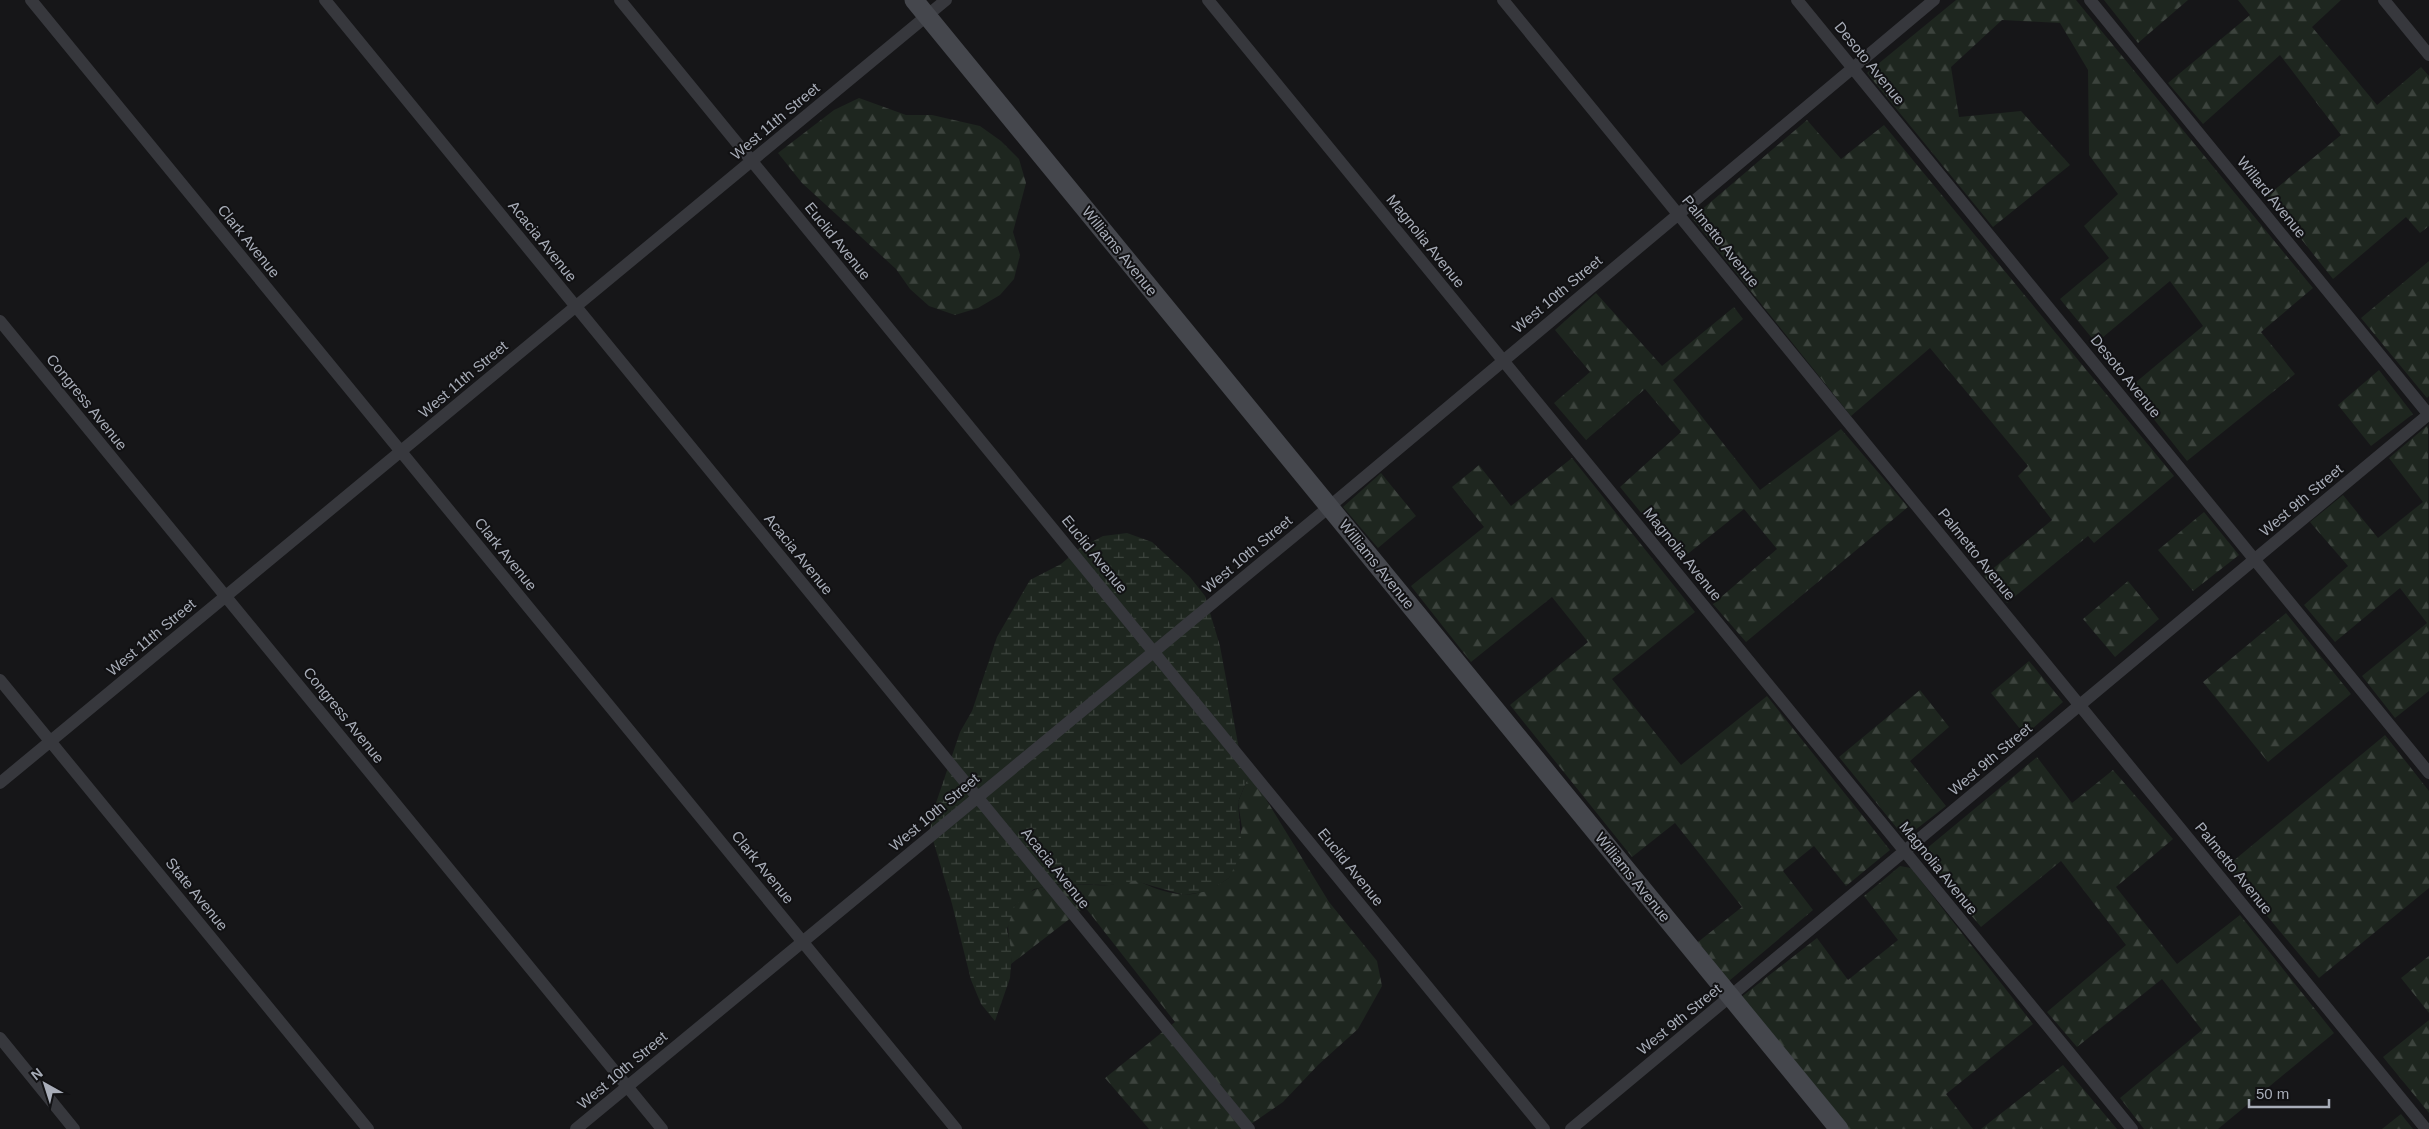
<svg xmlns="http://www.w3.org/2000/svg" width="2429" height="1129" font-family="Arial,sans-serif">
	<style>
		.forest { fill: url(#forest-firs) }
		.wetland { fill: url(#wetland-marsh) }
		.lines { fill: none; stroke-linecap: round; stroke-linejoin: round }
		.street { stroke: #37383d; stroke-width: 12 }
		.secondary { stroke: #45474d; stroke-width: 19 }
		.labels { text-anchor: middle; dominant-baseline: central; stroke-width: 4; stroke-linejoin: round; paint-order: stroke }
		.street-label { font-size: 15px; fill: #a8adb8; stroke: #111113 }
	</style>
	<defs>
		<pattern id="forest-firs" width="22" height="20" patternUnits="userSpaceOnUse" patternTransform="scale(1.25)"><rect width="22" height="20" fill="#1e261f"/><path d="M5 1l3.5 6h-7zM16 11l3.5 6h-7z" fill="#3c433d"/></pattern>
		<pattern id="wetland-marsh" width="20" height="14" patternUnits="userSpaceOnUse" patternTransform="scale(1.25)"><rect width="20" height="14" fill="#1e261f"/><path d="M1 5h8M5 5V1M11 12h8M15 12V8" fill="none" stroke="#3c433d"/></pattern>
	</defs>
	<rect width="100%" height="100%" fill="#161618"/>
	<path class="forest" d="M1956,0h120l237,288 -52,44 34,42 -108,87 -58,-73 74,-62 -33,-45 -74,62 -36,-44 49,-41 -25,-32 34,-32 -29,-39 -1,-85 -28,-47 -58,-3 -51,47 8,50 62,-6 49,54 -77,62 -126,-154z
		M2104,0h84l-50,43z
		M2238,0h103l-29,27 65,78 44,-38 8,9v150l-9,7 -14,-16 -73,62 -66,-83 74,-61 -61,-80 -77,69 -35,-41 82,-68z
		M859,98l47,17h26l48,11 21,15 18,18 7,24 -13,49 7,23 -6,24 -14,16 -22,13 -23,7 -26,-9 -19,-17 -14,-20 -94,-86 -24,-30 56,-43z
		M1807,120l34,39 43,-34 290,351 -80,67 -6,-7 -81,67 -23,-27 68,-56 -34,-44 10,-10 -98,-118 -79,68 -159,-198z
		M2429,261v135l-2,2 -66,-80z
		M1596,293l66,73 72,-59 9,12 -70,61 87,110 81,-61 67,78 -162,135 -33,-38 64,-55 -33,-40 -64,51 -60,-73 61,-55 -36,-43 -59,51 -32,-37 36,-31 -35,-42z
		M2379,370l34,44 -42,32 -33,-41z
		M2428,425l1,266 -34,27 -33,-42 65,-53 -27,-35 -65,54 -31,-37 44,-39 -38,-44 33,-27 35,43 45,-36 -34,-44z
		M1572,458l123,154 -83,67 69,86 86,-69 123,154 -44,36 -32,-40 -31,25 30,39 -84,71 -31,-39 44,-35 -67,-84 -43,34 -122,-152 78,-63 -36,-45 -81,65 -60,-76 73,-59 -32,-40 27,-22 32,41z
		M1381,473l35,43 -38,32 -35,-41z
		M2204,512l35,43 -46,36 -35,-41z
		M2128,581l31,38 -44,38 -32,-38z
		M2286,613l65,81 -83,68 -65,-80z
		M2029,661l34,41 -38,33 -34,-42z
		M1920,690l29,37 -39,34 36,45 -41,32 -66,-81z
		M2385,735l44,56v97l-110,90 -93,-111z
		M2037,757l35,46 41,-33 60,69 -57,48 61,77 63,-49 94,118 -116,96h-74l-24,-31 82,-68 -40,-51 -85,68 -30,-35 79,-67 -65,-84 -80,66 -61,-73z
		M1250,773l79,129 48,59 5,25 -24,43 -40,36 -35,37 -39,27h-95l-44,-51 70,-56 -90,-115 -74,57c2,-21 -10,-39 4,-59 21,-29 64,-18 94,-20 8,-1 18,-5 27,-4 7,1 14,6 21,8 31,10 46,6 72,-11l13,-50 -4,-26z
		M1900,866l11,2 122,156 -87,70 27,35h-125l-108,-131 77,-60 31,42 50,-40 -34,-44z
		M2429,956v57l-28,-35z
		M2429,1020v93l-46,-56z
		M2063,1065l54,64h-136z
		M2401,1114l12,15h-31z"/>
	<path class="wetland" d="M1127,533l25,9 38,35 15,19 15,50 19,103 11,24 -12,29 4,50 -13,26 -20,13 -25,4 -49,-14 -25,4 -52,-1 -24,5 -19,16 -8,24 5,24 -2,25 -15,43 -14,-17 -10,-24 -19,-76 -22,-74 5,-24 25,-74 12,-21 25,-74 33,-57 31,-16 19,-16 23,-12z"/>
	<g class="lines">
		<path class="street" d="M31,0l925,1129
			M325,0l924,1129
			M620,0l924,1129
			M1208,0l924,1129
			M1503,0l923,1129
			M1797,0l632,773
			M2090,0l339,415
			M2384,0l45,55
			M0,321l662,808
			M0,680l368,449
			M0,783l946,-783
			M0,1038l74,91
			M576,1129l753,-622 605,-507
			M1571,1129l858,-715"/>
		<path class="secondary" d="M914,0l925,1129"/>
	</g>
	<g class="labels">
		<g class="street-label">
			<text transform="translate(1870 63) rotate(51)">Desoto Avenue</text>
			<text transform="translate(775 121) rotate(-40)">West 11th Street</text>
			<text transform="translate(2272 197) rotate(51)">Willard Avenue</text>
			<text transform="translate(249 241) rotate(51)">Clark Avenue</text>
			<text transform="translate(543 241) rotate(51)">Acacia Avenue</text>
			<text transform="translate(838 241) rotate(51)">Euclid Avenue</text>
			<text transform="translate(1426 241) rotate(51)">Magnolia Avenue</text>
			<text transform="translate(1721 241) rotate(51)">Palmetto Avenue</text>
			<text transform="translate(1120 251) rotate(51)">Williams Avenue</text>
			<text transform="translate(1557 294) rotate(-40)">West 10th Street</text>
			<text transform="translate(2126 376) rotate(51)">Desoto Avenue</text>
			<text transform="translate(463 379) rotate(-40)">West 11th Street</text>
			<text transform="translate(87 402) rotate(51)">Congress Avenue</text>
			<text transform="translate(2301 500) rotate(-40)">West 9th Street</text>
			<text transform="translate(506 554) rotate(51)">Clark Avenue</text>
			<text transform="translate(799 554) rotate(51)">Acacia Avenue</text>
			<text transform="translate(1095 554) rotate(51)">Euclid Avenue</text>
			<text transform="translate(1247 554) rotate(-40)">West 10th Street</text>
			<text transform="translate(1683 554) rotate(51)">Magnolia Avenue</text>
			<text transform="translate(1977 554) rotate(51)">Palmetto Avenue</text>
			<text transform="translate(1377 564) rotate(51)">Williams Avenue</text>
			<text transform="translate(151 637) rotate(-40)">West 11th Street</text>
			<text transform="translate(344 715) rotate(51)">Congress Avenue</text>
			<text transform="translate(1990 759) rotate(-40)">West 9th Street</text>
			<text transform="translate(934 812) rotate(-40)">West 10th Street</text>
			<text transform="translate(763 867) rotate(51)">Clark Avenue</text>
			<text transform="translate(1351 867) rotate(51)">Euclid Avenue</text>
			<text transform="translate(1056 868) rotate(51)">Acacia Avenue</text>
			<text transform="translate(1939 868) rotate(51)">Magnolia Avenue</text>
			<text transform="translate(2234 868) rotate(51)">Palmetto Avenue</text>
			<text transform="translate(1633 877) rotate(51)">Williams Avenue</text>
			<text transform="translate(197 894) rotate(51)">State Avenue</text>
			<text transform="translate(1679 1019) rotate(-39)">West 9th Street</text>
			<text transform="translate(622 1070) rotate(-40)">West 10th Street</text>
		</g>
	</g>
	<g transform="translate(45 1084) rotate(321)" stroke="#111113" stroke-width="4" paint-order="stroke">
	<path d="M0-4L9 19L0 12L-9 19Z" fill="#a8adb8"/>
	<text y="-8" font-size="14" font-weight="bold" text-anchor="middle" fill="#a8adb8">N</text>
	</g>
	<path d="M2249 1099v8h80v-8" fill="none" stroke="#a8adb8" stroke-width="2.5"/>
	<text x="2256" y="1099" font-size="15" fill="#a8adb8" stroke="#111113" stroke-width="4" paint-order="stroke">50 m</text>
</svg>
